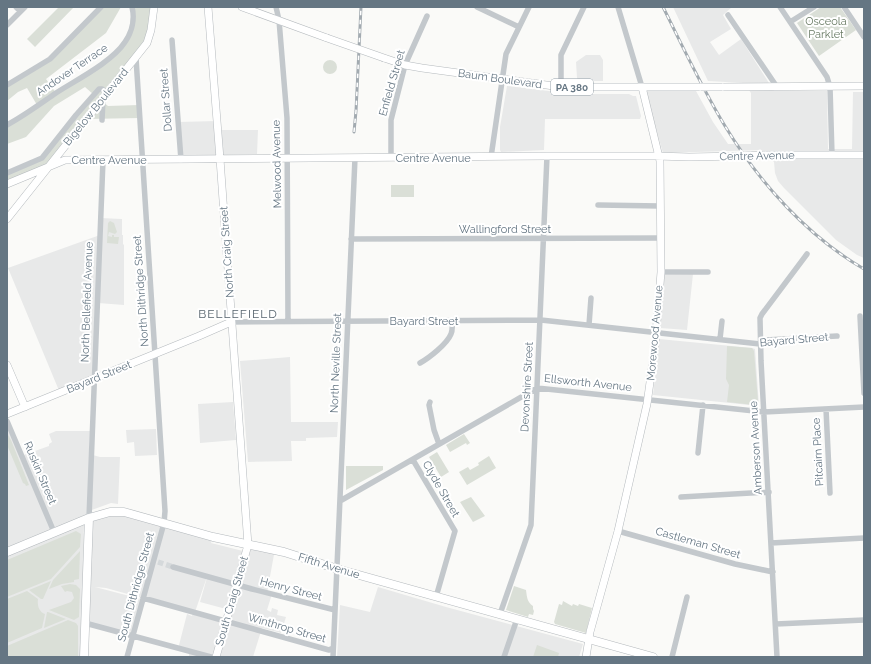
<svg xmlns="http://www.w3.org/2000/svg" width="871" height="664" font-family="Raleway,sans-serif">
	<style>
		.built { fill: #e8e9e9 }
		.green { fill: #dadfd7 }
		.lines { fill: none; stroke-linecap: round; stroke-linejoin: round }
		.minor-tunnel { stroke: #d5d9db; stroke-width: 5.5; stroke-dasharray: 5.5 3; stroke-linecap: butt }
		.major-casing { stroke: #b5babe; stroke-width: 8 }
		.highway-casing { stroke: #b4b9bd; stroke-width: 9 }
		.minor { stroke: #c3c8cc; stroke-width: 5.5 }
		.major { stroke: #fff; stroke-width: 7 }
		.highway { stroke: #fff; stroke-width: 8 }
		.rail-casing { stroke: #a2aab0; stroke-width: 3 }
		.rail { stroke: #fff; stroke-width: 1.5; stroke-dasharray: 4.5; stroke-linecap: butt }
		.major-bridge-casing { stroke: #b5babe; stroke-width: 8; stroke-linecap: butt }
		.major-bridge { stroke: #fff; stroke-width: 7 }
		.labels { text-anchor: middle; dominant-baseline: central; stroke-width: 4; stroke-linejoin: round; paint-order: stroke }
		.shield { fill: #fff; stroke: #939fa8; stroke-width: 1 }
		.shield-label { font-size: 10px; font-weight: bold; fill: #657683 }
		.park-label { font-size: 11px; fill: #687a64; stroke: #fff }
		.street-label { font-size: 11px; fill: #657683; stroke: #fff }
		.neighbourhood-label { font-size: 12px; letter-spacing: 1px; fill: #57646e; stroke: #fff }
	</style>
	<rect width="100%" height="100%" fill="#fafaf8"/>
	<path class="built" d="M673,7h59l-9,8 8,14 -21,13 9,13 22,-16 33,52h53l1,58h24l1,-57h11v166l-7,-3 -21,-15 -52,-52 -6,-7 -3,-8 -1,-11 -13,-12 -98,3 -18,-62h51l17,31 15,22h23v-51l-7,-10 -36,-2z
		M586,55h14l3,5v21h-24l-2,-3 -1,-16z
		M507,86l66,8h56l4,2h3l5,20 -1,3h-95l-1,31 -43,2 -1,-2v-23z
		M217,121l1,9h40l-1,24 -30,1 -7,4 -39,1 -3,-38z
		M100,218l22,1v16h1v9l1,1v60l-26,-2 -3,75 -35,15 -52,-125 92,-33z
		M693,274l-6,56 -27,-2 4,-53z
		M659,339l93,9 3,1 4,57 -106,-11z
		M290,357l1,65h47l-1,15 -31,1v3h-15l1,20 -44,1 -8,-101z
		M233,402l3,38 -36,3 -2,-39z
		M7,427l14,29 28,-10v-2l3,-2 -3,-8 7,-3h34l-1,23 11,3h20l-2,47 -7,-1 -22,8 -5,13 -1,60 6,-66 29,-6 95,25 -2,6 32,8 -17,58 -26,-7 8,-28 -13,38 27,7 -2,5 6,1 22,-80 27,4 -8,44 5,1 -5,16 4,2 1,-4 6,2 -1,5 9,2 -5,16 -19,-5 -9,29h-64v-4l-11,-4 9,-35 5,2 1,-4 -87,-24 -11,-1 46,12 -9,36 -51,-13 -1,35h-73z
		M156,429l1,26 -22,1 -1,-14 -7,1 -1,-13z
		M378,587l68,20 137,37 -4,13h-242l3,-52 30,7z"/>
	<path class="green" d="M59,7h15l-39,40 -8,-8z
		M101,7h20l-15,26 -60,46 10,14 58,-39 15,-20 3,-27h22l-3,23 -48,72 5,4 31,-1 1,13 -53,1 -39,48 -41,17v-11l32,-12 55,-66 -9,-8 -31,19 -28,31 -19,7v-19l30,-20 -10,-17 -9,4 -11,9v-16l43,-26z
		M821,7h19l16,23 -37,26 -22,-33z
		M323 67a7 7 0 1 1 14 0a7 7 0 1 1-14 0Z
		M391,185h23v12h-23z
		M110,221l4,2 3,9 -2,2 -6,-2 -1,4 4,1v-2h2v2h5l-1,7 -11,-1 1,-20z
		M727,346l25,2 2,3 4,50 -4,4 -27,-3 2,-17 -3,-6z
		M464,434l6,9 -3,2 -1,-2 -16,9 -4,-7z
		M7,435h1l3,5 18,45 -3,1 -1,-2 -2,-1 -16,-38z
		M437,452l12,20 -8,5 -12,-20z
		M489,456l7,12 -29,17 -8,-13 9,-5 2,3 9,-5 -1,-2z
		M346,466h37v4l-37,20z
		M471,497l14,19 -12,6 -13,-20z
		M76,531l5,3 -1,13 -29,32 -44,18v-37z
		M80,551l-1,28 -5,1v2l-12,2 -13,5 4,-9z
		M51,581l-8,18h-2l-12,-9z
		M70,584l6,1 4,4 -1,28 -5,3 -25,-10 22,-8 3,-4 -2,-6 -5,-1 -2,1 -4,-6z
		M514,586l12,4c1,7 1,12 7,16v3l1,2 -1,4 -4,-1 -1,3 -22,-7z
		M27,591l11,8c-1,6 1,13 7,15l-3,14 -35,15v-44z
		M563,601l9,5 1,-2 5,2 1,-2 13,4 -6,25 -31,-9 -1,-2 5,-18 3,1z
		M47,612h1l18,7 -22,9z
		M68,620l8,3 2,3v31h-71v-11z
		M537,645l22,8 -1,4h-25z"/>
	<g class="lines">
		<path class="minor-tunnel" d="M158,562l15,5"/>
		<g class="major-casing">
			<path id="major" d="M208,7l12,152 28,386 -32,112
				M242,7l85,31
				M384,58l21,7 17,3 139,19h140
				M722,87l142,-1
				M765,155h99
				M7,184l58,-24 482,-4h109l33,1 51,-1
				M7,219l140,-176 4,-13 3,-23
				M7,365l18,42
				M7,414l192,-78 32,-14
				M586,657l4,-25 28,-101 29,-127 8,-58 6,-74 -1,-111 -18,-74"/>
		</g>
		<g class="highway-casing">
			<path id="highway" d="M7,552l82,-34 21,-6h14l89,25 71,15 57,18 312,87
				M84,657l5,-139"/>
		</g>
		<path class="minor" d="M16,7l4,4
			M276,7l3,13 8,98 1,203
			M477,7l42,20
			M618,7l24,80
			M780,7l47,70 3,10 2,68
			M844,7l20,30
			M728,15l49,72
			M790,22l24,-15
			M7,25l18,-18
			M172,40l9,120
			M7,85l43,-26 51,-52
			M561,87v-32l23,-48
			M102,120l1,-21
			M7,125c17,-9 33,-21 49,-32 20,-13 56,-31 69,-51 7,-10 10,-23 7,-35
			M491,157l15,-103 23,-47
			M391,158v-38l14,-55 22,-49
			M7,173l35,-15 34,-43 23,-26h3l5,4
			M598,205l62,1
			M351,239l309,-1
			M661,272h47
			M860,316l4,77
			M231,322l310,-2 219,24 6,-4 71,-4
			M589,325l2,-27
			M720,339l2,-18
			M420,363c9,-5 27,-19 31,-29 2,-4 1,-8 1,-13
			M430,402l-1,3 5,25 5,14
			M826,409l4,84
			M7,421l47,111
			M698,453l5,-48
			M413,460l42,71 -19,66
			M681,497l88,-5
			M340,501l197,-113 227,24 100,-5
			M89,518l14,-358
			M618,531l117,33 38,8
			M771,543l93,-5
			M173,567l79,22 83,21
			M143,598l186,52 4,-2
			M500,614l31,-89 16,-369
			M85,623l126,34
			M776,624l88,-4
			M127,657l37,-134 1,-12 -29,-453
			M333,657l22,-499
			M504,657l13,-38
			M672,657l15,-60
			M777,657l-16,-296 -1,-43 2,-4 45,-60"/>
		<use href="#major" class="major"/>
		<use href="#highway" class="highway"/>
		<g class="rail-casing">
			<path id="rail" d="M663,7c20,40 39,81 62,119 34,56 82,110 139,143
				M354,132l2,-21 5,-104"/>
		</g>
		<use href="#rail" class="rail"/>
		<g class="major-bridge-casing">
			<path id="major-bridge" d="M327,38l57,20
				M701,87h21
				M740,156l25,-1"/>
		</g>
		<use href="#major-bridge" class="major-bridge"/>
	</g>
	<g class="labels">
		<rect class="shield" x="551" y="79" width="42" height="16" rx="3"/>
		<g class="shield-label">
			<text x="572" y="87">PA 380</text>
		</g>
		<g class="park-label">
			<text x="826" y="21">Osceola<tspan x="826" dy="13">Parklet</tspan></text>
		</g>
		<g class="street-label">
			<text transform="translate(72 70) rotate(-34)">Andover Terrace</text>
			<text transform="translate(500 79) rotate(8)">Baum Boulevard</text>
			<text transform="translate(392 83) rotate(-74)">Enfield Street</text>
			<text transform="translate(166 100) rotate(-94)">Dollar Street</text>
			<text transform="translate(96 107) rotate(-51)">Bigelow Boulevard</text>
			<text transform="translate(757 156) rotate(-1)">Centre Avenue</text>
			<text x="433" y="158">Centre Avenue</text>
			<text x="109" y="160">Centre Avenue</text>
			<text transform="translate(277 164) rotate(-91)">Melwood Avenue</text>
			<text x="505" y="229">Wallingford Street</text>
			<text transform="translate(227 252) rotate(-94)">North Craig Street</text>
			<text transform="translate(141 291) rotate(-94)">North Dithridge Street</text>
			<text transform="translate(87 302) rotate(-88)">North Bellefield Avenue</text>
			<text x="424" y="321">Bayard Street</text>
			<text transform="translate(655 333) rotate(-85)">Morewood Avenue</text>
			<text transform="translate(794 340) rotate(-5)">Bayard Street</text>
			<text transform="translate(336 363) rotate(-88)">North Neville Street</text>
			<text transform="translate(99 377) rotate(-22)">Bayard Street</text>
			<text transform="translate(588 383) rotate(6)">Ellsworth Avenue</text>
			<text transform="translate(527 387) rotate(-87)">Devonshire Street</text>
			<text transform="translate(756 448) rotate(-93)">Amberson Avenue</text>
			<text transform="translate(818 452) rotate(-93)">Pitcairn Place</text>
			<text transform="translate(40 473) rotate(67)">Ruskin Street</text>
			<text transform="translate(441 489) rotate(60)">Clyde Street</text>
			<text transform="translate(698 543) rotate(16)">Castleman Street</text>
			<text transform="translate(329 566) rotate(17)">Fifth Avenue</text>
			<text transform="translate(136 587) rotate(-75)">South Dithridge Street</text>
			<text transform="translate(291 589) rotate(15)">Henry Street</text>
			<text transform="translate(232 601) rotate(-74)">South Craig Street</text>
			<text transform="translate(287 628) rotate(16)">Winthrop Street</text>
		</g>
		<g class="neighbourhood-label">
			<text x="238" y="314">BELLEFIELD</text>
		</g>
	</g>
	<rect width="871" height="664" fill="none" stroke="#657683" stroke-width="16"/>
</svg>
